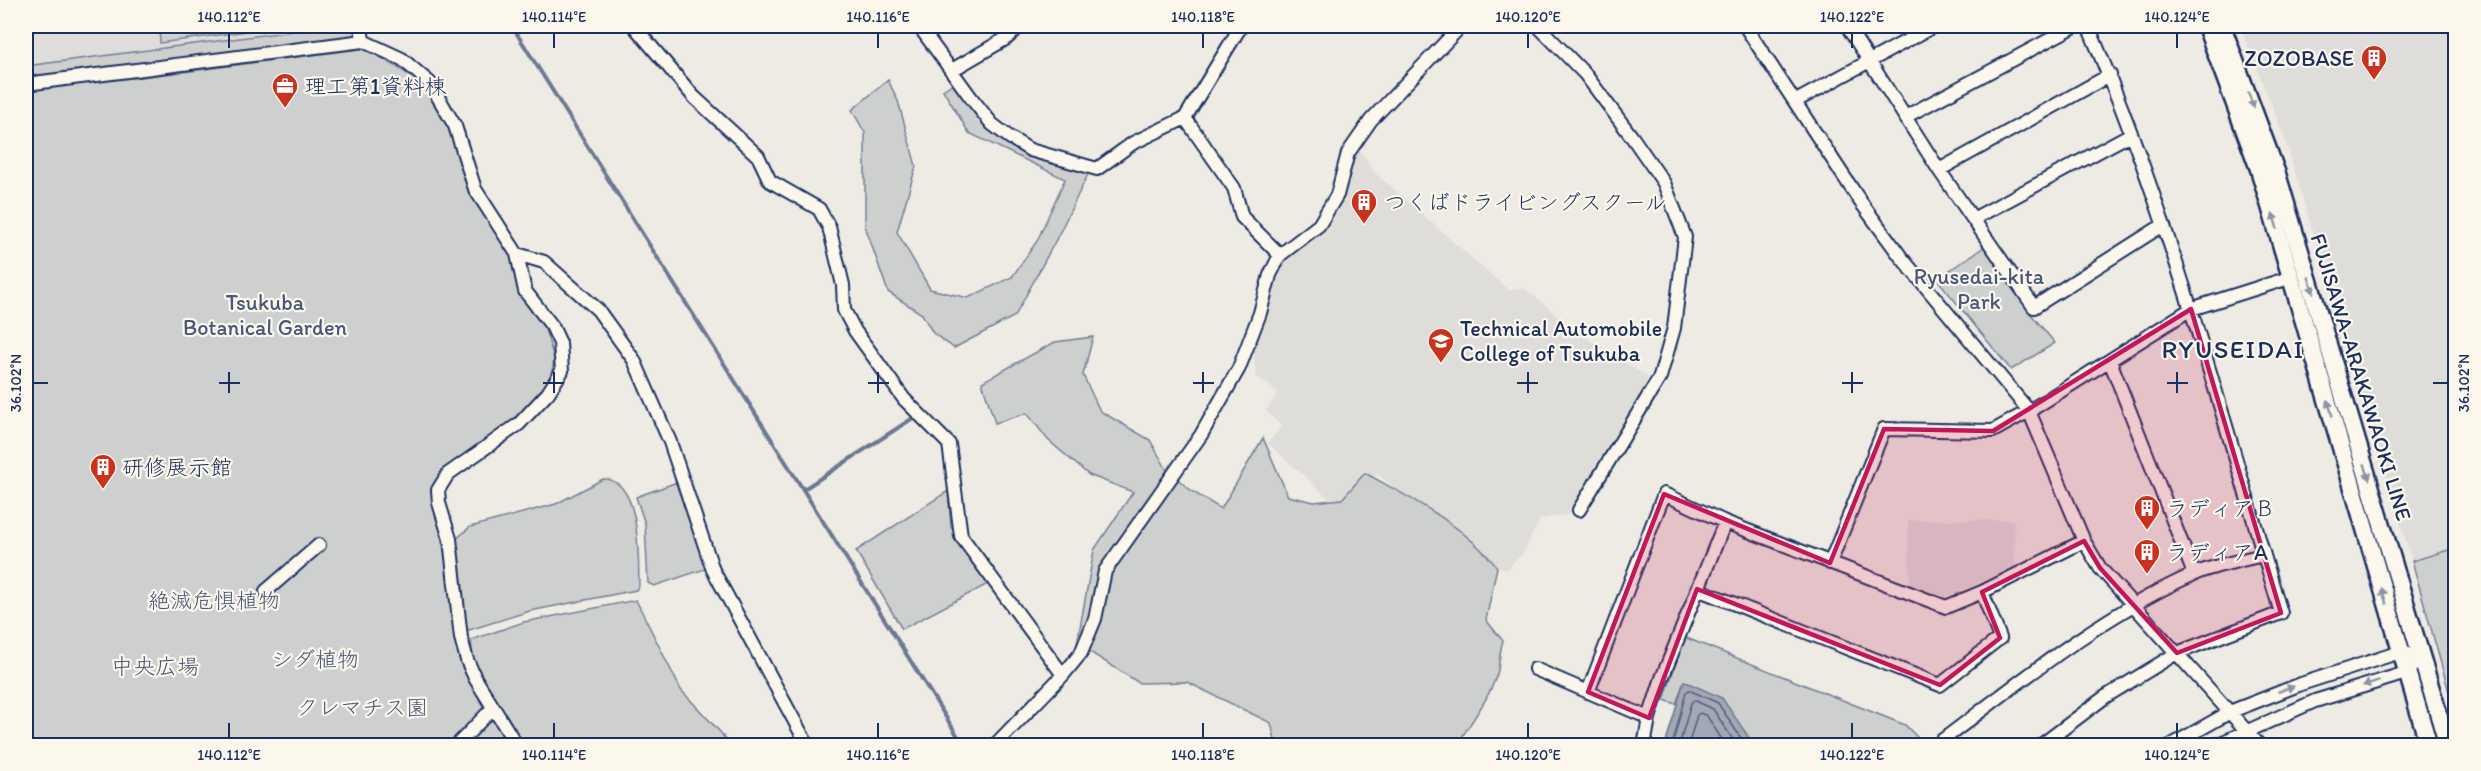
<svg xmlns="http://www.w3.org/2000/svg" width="2481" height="771" font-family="Itim,'Klee One',sans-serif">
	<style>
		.built { fill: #deddda }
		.green { fill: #cecfcf; stroke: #747f96; stroke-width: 1.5 }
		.water { fill: #a3a8b4; stroke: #6d7892; stroke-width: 1.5 }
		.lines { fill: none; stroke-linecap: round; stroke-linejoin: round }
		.shore { stroke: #515f80; stroke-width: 1.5 }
		.stream { stroke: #6d7892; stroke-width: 4 }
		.minor-casing { stroke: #1b2f5e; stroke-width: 16 }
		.major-casing { stroke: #1b2f5e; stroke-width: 21 }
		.minor { stroke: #fbf7ec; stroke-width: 12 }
		.major { stroke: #fbf7ec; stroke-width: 16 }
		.oneway { fill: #8b93a5 }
		.marked { fill: #c2185b; fill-opacity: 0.2; stroke: #c2185b; stroke-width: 4.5; stroke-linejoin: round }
		.ticks { fill: none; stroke: #1b2f5e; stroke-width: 2 }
		.labels { text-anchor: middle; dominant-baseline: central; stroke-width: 4.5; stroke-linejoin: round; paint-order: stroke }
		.poi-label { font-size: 22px; fill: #1b2f5e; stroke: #fbf7ec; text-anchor: start }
		.park-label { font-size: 22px; fill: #48577a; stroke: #fbf7ec }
		.street-label { font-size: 22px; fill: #1b2f5e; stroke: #fbf7ec }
		.quarter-label { font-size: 26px; letter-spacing: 1.5px; fill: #1b2f5e; stroke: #fbf7ec }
		.neatline { fill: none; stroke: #1b2f5e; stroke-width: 2 }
		.ticks-label { font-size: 15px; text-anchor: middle; fill: #1b2f5e }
	</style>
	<rect width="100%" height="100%" fill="#eeebe4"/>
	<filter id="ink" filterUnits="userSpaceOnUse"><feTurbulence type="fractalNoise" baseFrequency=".0167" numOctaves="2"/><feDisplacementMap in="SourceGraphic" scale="12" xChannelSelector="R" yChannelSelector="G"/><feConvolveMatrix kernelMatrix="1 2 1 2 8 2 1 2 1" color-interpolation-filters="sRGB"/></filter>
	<g filter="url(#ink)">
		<path class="built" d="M26,26h328l1,7 -329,44z
			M2240,26h215v522l-43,13 -128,-425z
			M1357,146l17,26 134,118 16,-2 58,47 66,42 -10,28 -66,109 -32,5 -16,33 -18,18 -32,-18 -97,-78 -37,35 -72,-66 14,-17 -16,-15 12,-18 -22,-17 -2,-24 17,-60 9,-24 7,-8 45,-39 8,-15z
			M1908,520h106l1,47 -73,32 -32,-14z"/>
		<path class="green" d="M159,26h125l-124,17z
			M332,26h22l1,7 -3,5 -326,39v-11z
			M366,48l55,34 29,44 19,65 43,64 8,39 22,26 12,38 -1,9 -7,21 -25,28 -87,71 15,67 7,90 5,16 24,51 -36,34h-423v-655l157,-18z
			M959,79l50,58 82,31 -33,68 -43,80 -61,32 -21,-15 -11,-19 -34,-22 -23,-66v-93l-13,-23 36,-30 10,21 18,65 -19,66 33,57 38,9 44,-21 25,-36 28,-62 -96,-46 -26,-43z
			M1984,247l46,66 25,30 -44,27 -74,-91z
			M1093,337l-10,38 17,36 50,29 17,30 26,22 28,17 42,-71 25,58 26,6 28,-3 23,-26c47,26 98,51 132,94l-11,53 17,21c-4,11 -3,22 -6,33 -8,25 -27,49 -40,71h-181l-5,-22 -84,-41 -48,1 -62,-39 17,-94 39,-58 -44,-17 -41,-35 -21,-27 -32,10 -13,-41 73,-40z
			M603,479c39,0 35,80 36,107l-3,4 -106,21 -64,20 -7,-76 -4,-15 15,-13 86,-23z
			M680,481l27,82 -2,6 -51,17 -6,-3 -3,-59 -9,-27z
			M948,491l3,36 37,57 -86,45 -46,-78z
			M2455,548h1l-1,165 -43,-152z
			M636,600l45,90 40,43 8,12h-206l-50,-84 -2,-21 53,-18z
			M1684,637l221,88 20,20h-171l-70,-64 -8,23 -12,-4z
			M494,719l18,27h-49l26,-26z"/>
		<path class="water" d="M1684,681l38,17 32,47h-89z"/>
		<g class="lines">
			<path class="shore" d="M1672,746l14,-54 3,-2 29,13 28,43
				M1679,746l12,-43 3,-3 19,9 24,37
				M1688,746l9,-31 3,-2 7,3 19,30"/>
			<path class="stream" d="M512,26l452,720
				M804,489l109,-71"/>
			<g class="minor-casing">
				<path id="minor" d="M361,26l2,15 39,18 28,24 25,43 20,63 42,65 8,37 27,35 8,17 2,28 -14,22 -29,31 -71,50 -10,16 1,13 11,36 11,99 6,22 8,18 42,68
					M634,26l60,71 64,59 12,25 49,28 10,18 14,58 1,25 11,21 49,68 45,45 12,92 102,139
					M919,26l53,73 20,25 17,13 21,13 67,19 36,-26 52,-25 56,-92
					M1538,26l47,48 47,63 32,46 21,54 -11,91 -14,49 -81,133
					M1745,26l115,175 41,56 128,154 55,130 16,27 160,178
					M1847,26l92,144 95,137 129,-82
					M952,70l55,-32 13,-12
					M26,84l337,-43
					M1796,101l138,-75
					M1905,117l170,-91
					M1185,118l49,70 8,29 38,38
					M1939,170l171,-95
					M1973,219l158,-85
					M517,254l27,8 54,48 36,50 36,82 43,128 95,176
					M2110,361l84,213
					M1830,563l54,-134 109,2 41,-23 157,-99 101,-32
					M1697,589l243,96 60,-47 -18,-46
					M266,591l53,-46
					M1535,669l114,49
					M1588,692l76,-198 61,28 221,85 36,-15 102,-51
					M456,746l37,-38
					M994,746l69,-71 18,-22 14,-34 10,-48 96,-136 38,-67 21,-55 10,-38 10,-20 39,-30 18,-30 11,-42 23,-33 90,-94
					M1644,746l5,-28 13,-40 63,-156
					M1943,746l-3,-4c80,-60 160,-126 252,-167 22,-10 48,-14 71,-20
					M2040,746l65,-49 72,-44 104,-40c-59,-197 -111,-398 -193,-587
					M2170,746l62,-35 69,-27 99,-32 21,5 -15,16 -91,28 -101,45"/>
			</g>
			<g class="major-casing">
				<path id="major" d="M2206,26l53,143 170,577
					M2222,26l55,148 171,572"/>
			</g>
			<use href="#minor" class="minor"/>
			<use href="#major" class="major"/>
		</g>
		<defs><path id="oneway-solid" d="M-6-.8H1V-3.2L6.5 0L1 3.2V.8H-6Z" transform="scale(1.5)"/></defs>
		<g class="oneway">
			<use href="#oneway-solid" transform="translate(2251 100) rotate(70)"/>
			<use href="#oneway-solid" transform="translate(2275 221) rotate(-107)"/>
			<use href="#oneway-solid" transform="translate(2311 285) rotate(73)"/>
			<use href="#oneway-solid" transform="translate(2330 408) rotate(-106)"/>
			<use href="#oneway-solid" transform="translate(2367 472) rotate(73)"/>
			<use href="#oneway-solid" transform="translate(2384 596) rotate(-106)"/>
			<use href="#oneway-solid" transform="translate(2371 683) rotate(162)"/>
			<use href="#oneway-solid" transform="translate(2286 689) rotate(-20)"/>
		</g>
	</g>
	<path class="marked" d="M2191,309l90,304 -104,40 -77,-85 -16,-27 -102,51 18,46 -60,47 -243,-96 -48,129 -61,-26 76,-198 166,69 54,-134 109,2z"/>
	<path class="ticks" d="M229,33v15M554,33v15M878,33v15M1203,33v15M1528,33v15M1852,33v15M2177,33v15M229,372v21M554,372v21M878,372v21M1203,372v21M1528,372v21M1852,372v21M2177,372v21M33,383h15M219,383h21M543,383h21M868,383h21M1193,383h21M1517,383h21M1842,383h21M2167,383h21M2433,383h15M229,723v15M554,723v15M878,723v15M1203,723v15M1528,723v15M1852,723v15M2177,723v15"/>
	<defs>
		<g id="building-pin" transform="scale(1.35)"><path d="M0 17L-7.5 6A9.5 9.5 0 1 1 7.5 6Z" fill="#c8321e" stroke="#fbf7ec"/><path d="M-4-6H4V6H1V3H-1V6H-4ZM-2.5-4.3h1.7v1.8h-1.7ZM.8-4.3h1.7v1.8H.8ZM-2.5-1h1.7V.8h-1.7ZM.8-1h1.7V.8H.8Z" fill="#fff"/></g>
		<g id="office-pin" transform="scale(1.35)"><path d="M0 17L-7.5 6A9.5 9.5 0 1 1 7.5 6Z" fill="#c8321e" stroke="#fbf7ec"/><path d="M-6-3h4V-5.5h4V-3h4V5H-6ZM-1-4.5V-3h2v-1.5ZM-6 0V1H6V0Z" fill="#fff"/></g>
		<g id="university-pin" transform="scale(1.35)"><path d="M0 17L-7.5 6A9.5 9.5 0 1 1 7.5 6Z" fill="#c8321e" stroke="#fbf7ec"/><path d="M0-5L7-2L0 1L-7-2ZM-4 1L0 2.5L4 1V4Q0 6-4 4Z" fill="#fff"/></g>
	</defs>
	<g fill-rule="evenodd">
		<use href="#building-pin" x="2374" y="58"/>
		<use href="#office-pin" x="285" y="86"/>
		<use href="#building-pin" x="1364" y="202"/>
		<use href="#university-pin" x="1441" y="341"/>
		<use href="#building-pin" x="103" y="467"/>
		<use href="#building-pin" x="2147" y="508"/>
		<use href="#building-pin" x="2147" y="552"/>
	</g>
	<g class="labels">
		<g class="poi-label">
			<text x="2354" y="58" text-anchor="end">ZOZOBASE</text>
			<text x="304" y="86">理工第1資料棟</text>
			<text x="1384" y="202">つくばドライビングスクール</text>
			<text x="1460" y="328">Technical Automobile<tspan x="1460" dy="25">College of Tsukuba</tspan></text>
			<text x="122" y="467">研修展示館</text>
			<text x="2166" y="508">ラディアＢ</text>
			<text x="2166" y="552">ラディアA</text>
		</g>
		<g class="park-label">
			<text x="1979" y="276">Ryusedai-kita<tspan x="1979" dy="25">Park</tspan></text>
			<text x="265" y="302">Tsukuba<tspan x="265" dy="25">Botanical Garden</tspan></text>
			<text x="214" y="600">絶滅危惧植物</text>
			<text x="315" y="659">シダ植物</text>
			<text x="155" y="666">中央広場</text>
			<text x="362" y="707">クレマチス園</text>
		</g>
		<g class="street-label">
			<text transform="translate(2361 377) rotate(73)">FUJISAWA-ARAKAWAOKI LINE</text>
		</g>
		<g class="quarter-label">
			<text x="2233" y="349">RYUSEIDAI</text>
		</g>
	</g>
	<rect width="2481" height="771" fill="none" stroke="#fbf7ec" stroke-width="66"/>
	<rect x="33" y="33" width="2415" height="705" class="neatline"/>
	<g class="ticks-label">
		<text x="229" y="22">140.112°E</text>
		<text x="554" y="22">140.114°E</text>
		<text x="878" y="22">140.116°E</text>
		<text x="1203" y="22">140.118°E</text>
		<text x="1528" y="22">140.120°E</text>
		<text x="1852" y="22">140.122°E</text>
		<text x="2177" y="22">140.124°E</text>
		<text transform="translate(16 383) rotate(-90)" y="5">36.102°N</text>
		<text transform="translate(2464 383) rotate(-90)" y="5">36.102°N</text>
		<text x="229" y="760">140.112°E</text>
		<text x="554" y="760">140.114°E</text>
		<text x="878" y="760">140.116°E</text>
		<text x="1203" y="760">140.118°E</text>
		<text x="1528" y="760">140.120°E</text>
		<text x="1852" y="760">140.122°E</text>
		<text x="2177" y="760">140.124°E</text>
	</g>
</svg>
